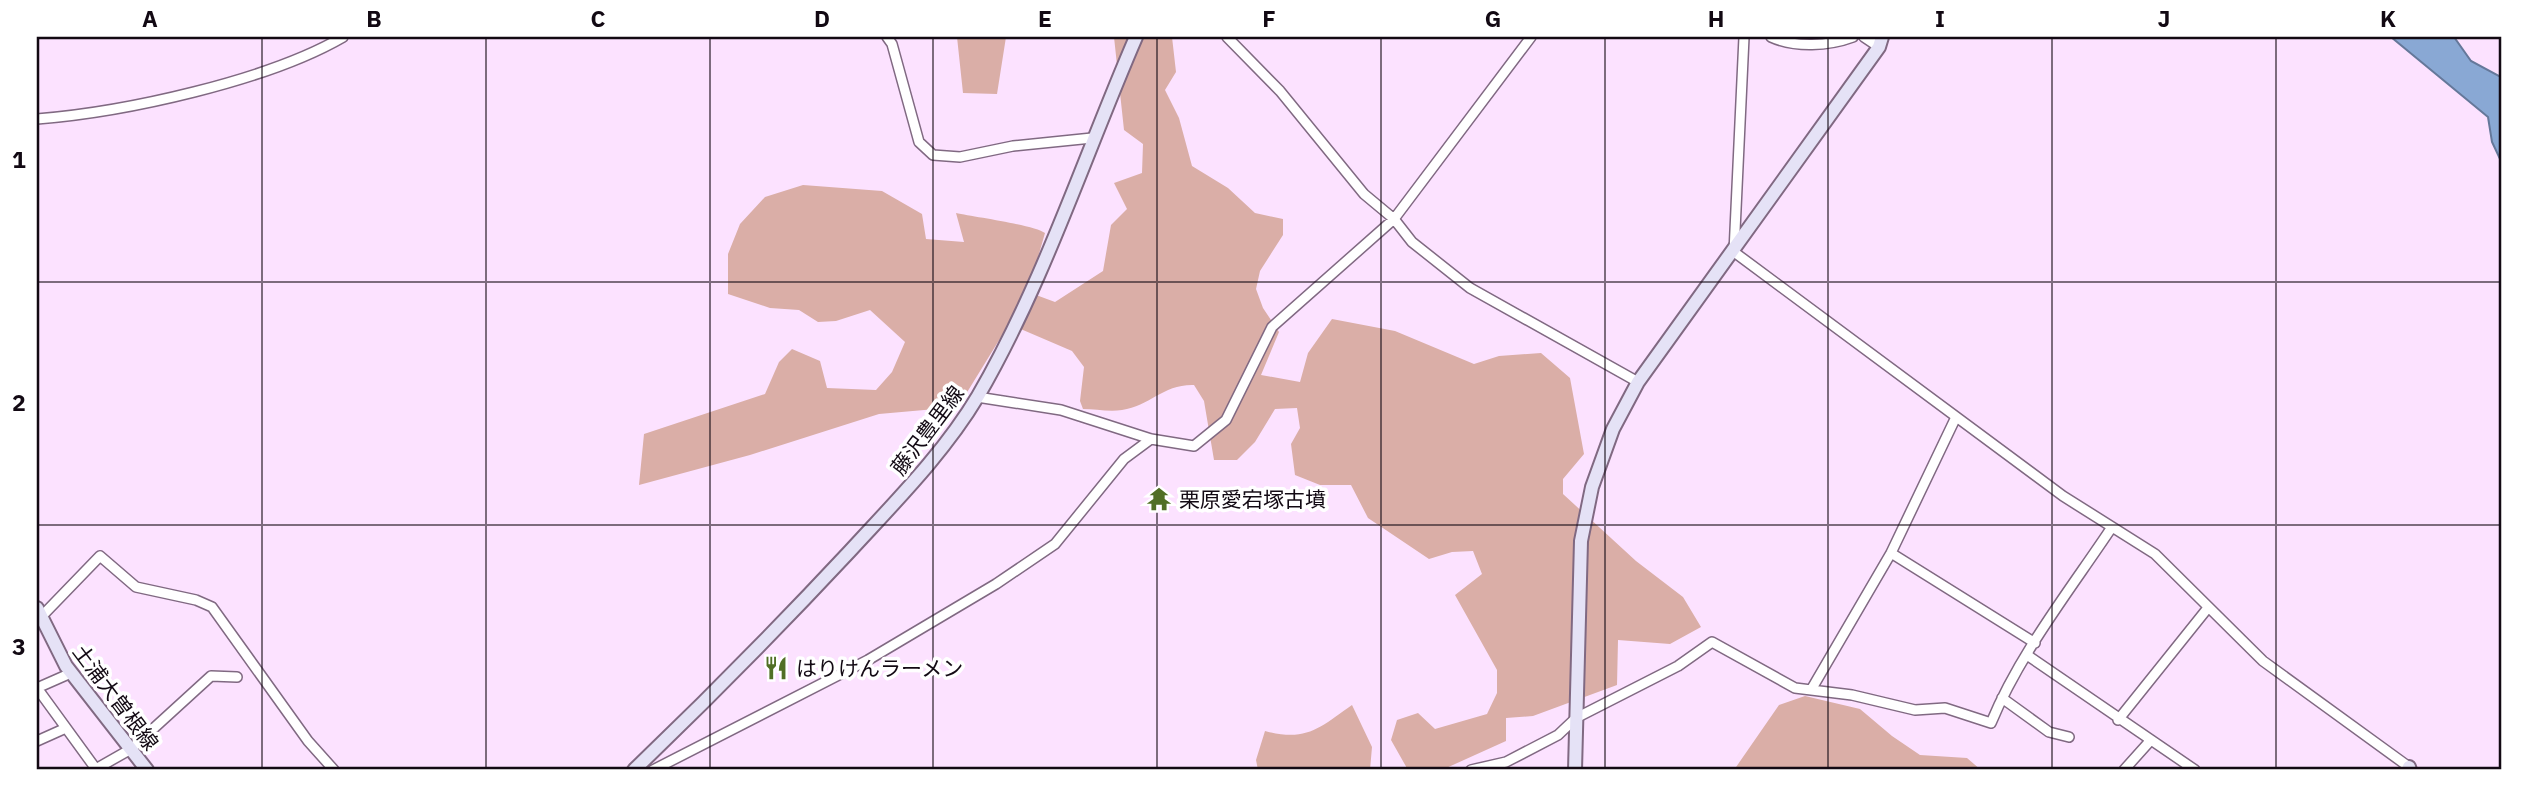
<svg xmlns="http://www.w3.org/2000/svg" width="2538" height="807" font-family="'IBM Plex Sans','Noto Sans JP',sans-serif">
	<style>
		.green { fill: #daaea7 }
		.water { fill: #89a8d4; stroke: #65789a; stroke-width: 2 }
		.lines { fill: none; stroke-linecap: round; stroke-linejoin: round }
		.street-casing { stroke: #806982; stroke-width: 12 }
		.secondary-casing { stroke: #806982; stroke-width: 16 }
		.street { stroke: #fff; stroke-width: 9 }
		.secondary { stroke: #e5e2f6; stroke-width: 12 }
		.grid { fill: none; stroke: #120913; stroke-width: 2; stroke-opacity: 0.55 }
		.labels { text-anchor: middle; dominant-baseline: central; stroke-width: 7; stroke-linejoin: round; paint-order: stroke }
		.street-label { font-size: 21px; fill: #120913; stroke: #fff }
		.poi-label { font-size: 21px; fill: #120913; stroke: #fff; text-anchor: start }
		.neatline { fill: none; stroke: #120913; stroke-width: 2.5 }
		.grid-label { font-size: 23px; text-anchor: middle; font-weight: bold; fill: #120913 }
	</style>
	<rect width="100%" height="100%" fill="#fce2ff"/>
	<path class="green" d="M957,37h49l-9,57 -34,-1z
		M1114,37h58l4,35 -11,18 14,28 13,48 36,22 27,25 28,6v16l-23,36 -4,18 7,19 16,24 -18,43 39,7 8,-29 24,-34 63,12 79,33 25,-8 42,-3 29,25 14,76 -21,25v15l73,67 47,36 18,30 -31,17 -52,-4 -1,45 -84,31 -27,2v23l-62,28 -36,1 -17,-30 6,-20 21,-7 17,16 52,-15 10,-21v-23l-42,-75 27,-21 -9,-23 -21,1 -23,7 -61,-41 -17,-33h-31l-25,-10 -4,-31 9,-16 -3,-20 -22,1 -20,33 -18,18h-23l-10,-59 -10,-16c-31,-1 -44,21 -72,25 -13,2 -27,-1 -39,-1l-3,-8 4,-34 -12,-16 -63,-27 -51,83 -79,7 -129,41 -111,30 5,-51 121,-40 14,-32 13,-13 28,12 7,27 49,2 16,-18 13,-30 -35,-32 -34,11 -18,1 -19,-12 -29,-2 -42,-14v-40l12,-30 25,-27 38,-12 79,6 40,23 4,25 38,3 -8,-29c18,4 79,12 89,20l-17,59 27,10 48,-31 8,-46 16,-16 -13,-26 28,-10 1,-29 -19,-14z
		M1805,696l55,13 32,27 28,19 47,3 14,12h-247l45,-65z
		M1352,705l20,42 -2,23h-112l-2,-10 9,-29c42,11 54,-3 87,-26z"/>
	<path class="water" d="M2391,37h63l17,24 30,16v84l-9,-19 -4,-25z"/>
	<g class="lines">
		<g class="street-casing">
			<path id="street" d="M887,37l5,7 27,98 14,13 27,2 53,-11 79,-8
				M1227,37l53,54 84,103 30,25 18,23 58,46 168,94
				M1744,37l-10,215 329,244 92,58 108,107 146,106 -2,3
				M1771,37c24,11 58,9 82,0
				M1864,37l15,10
				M37,119c88,-7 230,-38 306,-82
				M977,397l84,13 90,29 43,7 32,-26 46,-93 122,-108 137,-182
				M1891,553l144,90
				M41,617l59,-61 36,31 60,13 16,7 96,134 26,29
				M2027,655l168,115
				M37,688l59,81
				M37,688l34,-15
				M1811,690l80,-137 65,-136
				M2002,698l47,34 20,5
				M2118,720l89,-111
				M37,741l29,-13
				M94,770l37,-21 80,-73 26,1
				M653,770l215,-110 128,-76 59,-40 69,-85 27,-20
				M1471,770l35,-8 52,-27 18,-17 102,-52 34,-24 83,46 57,7 63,15 30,-2 46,15c29,-70 79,-133 121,-196
				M2124,770l26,-29"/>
		</g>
		<g class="secondary-casing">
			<path id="secondary" d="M37,608l29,58 81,104
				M2409,767l1,3
				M634,770c74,-71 146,-144 216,-219 45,-49 94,-98 128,-155 66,-114 106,-239 158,-359
				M1575,770l6,-229 11,-54 21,-58 25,-47 241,-335 3,-10"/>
		</g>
		<use href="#street" class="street"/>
		<use href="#secondary" class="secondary"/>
	</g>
	<path class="grid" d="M262,37v733M486,37v733M710,37v733M933,37v733M1157,37v733M1381,37v733M1605,37v733M1828,37v733M2052,37v733M2276,37v733M37,282h2464M37,525h2464"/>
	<defs>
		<g id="temple-bare" transform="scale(1.89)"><path d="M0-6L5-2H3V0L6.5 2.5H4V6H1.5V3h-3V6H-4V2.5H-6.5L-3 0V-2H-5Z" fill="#516f25" stroke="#fff" stroke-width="2.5" paint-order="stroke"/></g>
		<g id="restaurant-bare" transform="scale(1.89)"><path d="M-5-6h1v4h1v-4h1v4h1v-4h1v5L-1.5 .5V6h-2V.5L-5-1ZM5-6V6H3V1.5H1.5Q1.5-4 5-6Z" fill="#516f25" stroke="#fff" stroke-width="2.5" paint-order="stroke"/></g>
	</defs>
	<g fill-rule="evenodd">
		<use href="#temple-bare" x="1159" y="499"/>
		<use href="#restaurant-bare" x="776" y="668"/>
	</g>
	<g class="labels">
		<g class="street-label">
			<text transform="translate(927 430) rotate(-53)">藤沢豊里線</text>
			<text transform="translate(116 697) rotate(53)">土浦大曽根線</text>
		</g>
		<g class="poi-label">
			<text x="1179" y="499">栗原愛宕塚古墳</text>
			<text x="796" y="668">はりけんラーメン</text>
		</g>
	</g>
	<rect width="2538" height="807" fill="none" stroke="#ffffff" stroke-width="77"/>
	<rect x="38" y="38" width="2462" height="730" class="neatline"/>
	<g class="grid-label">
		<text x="150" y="27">A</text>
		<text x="374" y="27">B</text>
		<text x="598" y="27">C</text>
		<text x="822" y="27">D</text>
		<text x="1045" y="27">E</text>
		<text x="1269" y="27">F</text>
		<text x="1493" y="27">G</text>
		<text x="1716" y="27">H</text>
		<text x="1940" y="27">I</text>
		<text x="2164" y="27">J</text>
		<text x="2388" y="27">K</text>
		<text x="19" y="168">1</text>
		<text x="19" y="411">2</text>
		<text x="19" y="655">3</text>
	</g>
</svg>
